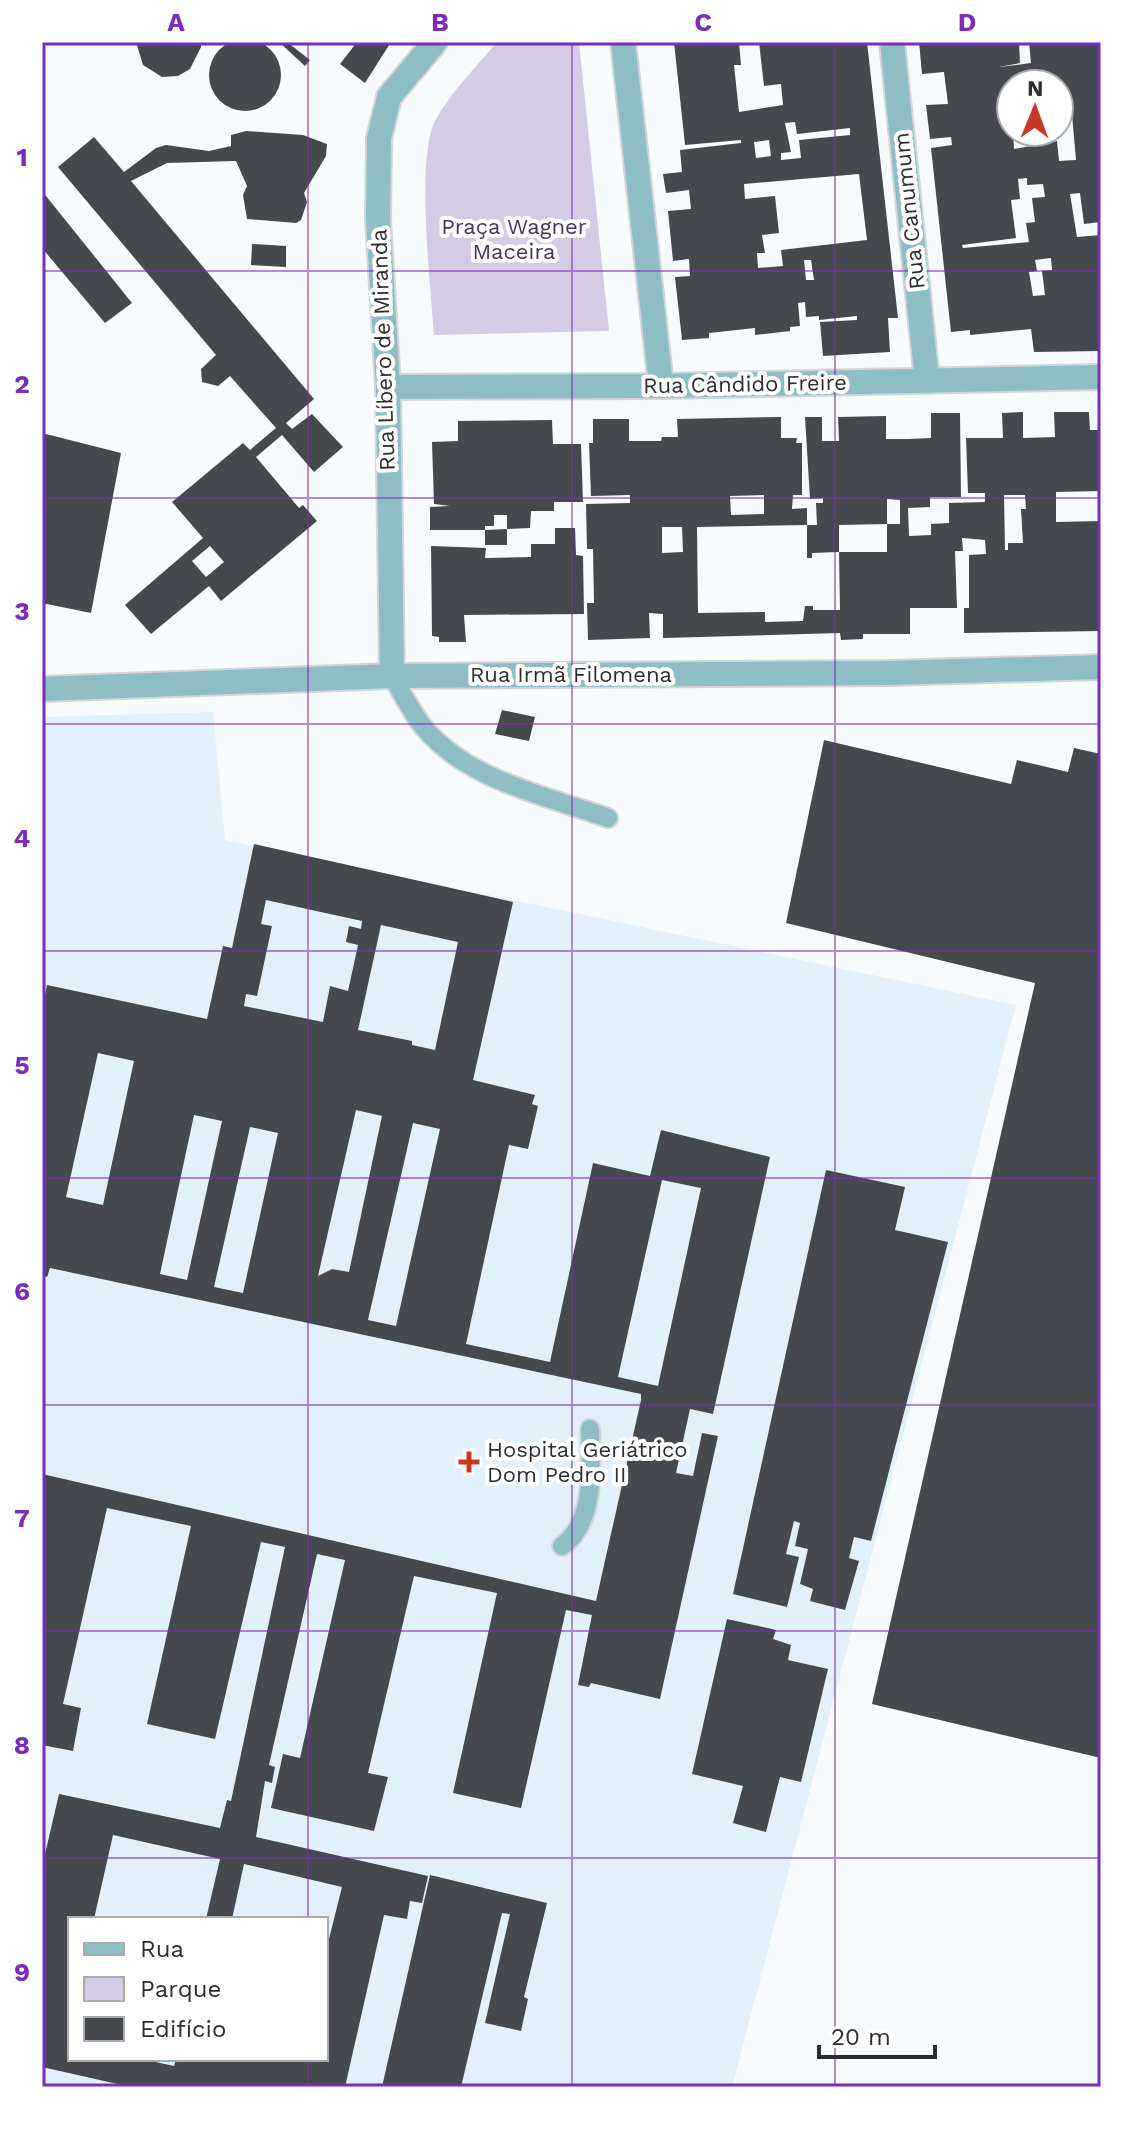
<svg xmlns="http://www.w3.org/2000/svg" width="1143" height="2129" font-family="'Work Sans',sans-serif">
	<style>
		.built { fill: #e2f0f9; fill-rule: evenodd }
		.green { fill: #d4cce5 }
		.building { fill: #45484d; fill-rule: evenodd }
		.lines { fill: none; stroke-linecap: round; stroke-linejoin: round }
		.service-casing { stroke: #d2d6d9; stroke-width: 22 }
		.minor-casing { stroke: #d2d6d9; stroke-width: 28 }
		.service { stroke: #8ebdc4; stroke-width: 18 }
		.minor { stroke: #8ebdc4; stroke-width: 24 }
		.grid { fill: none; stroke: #7b2cbf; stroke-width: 2; stroke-opacity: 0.55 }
		.poi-dot { fill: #c63a25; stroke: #fff; stroke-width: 3 }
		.labels { text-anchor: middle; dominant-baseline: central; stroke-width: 8; stroke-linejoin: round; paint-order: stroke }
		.street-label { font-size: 22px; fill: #2b2e2f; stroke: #fff }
		.park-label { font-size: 22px; fill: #453463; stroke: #fff }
		.poi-label { font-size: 22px; fill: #2b2e2f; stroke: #fff; text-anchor: start }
		.neatline { fill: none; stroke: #7b2cbf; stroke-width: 3 }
		.grid-label { font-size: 26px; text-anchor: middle; font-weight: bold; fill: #7b2cbf }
	</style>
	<rect width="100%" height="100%" fill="#f7fbfe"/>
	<path class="built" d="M213,712l12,128 791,165 -284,1082h-690v-1370zM70,1919h256v140h-256z"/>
	<path class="green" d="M497,42h82l30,289 -175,4c-3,-46 -19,-179 2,-216 15,-27 41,-53 61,-77z"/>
	<path class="building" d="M209 75a36 36 0 1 1 72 0a36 36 0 1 1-72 0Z
		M136,42h65v5l-11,22 -12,7 -16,1 -19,-12z
		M279,42h8l23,18 -5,6z
		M349,42h42l-26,41 -25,-19 14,-18z
		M674,42h65l2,23h-7l5,47 44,-7 -2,-21 -17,2 -5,-44h108l31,276h-10l2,34 -67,4 -3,-34 37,-2v-4l-38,4v-4l-13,1 -1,-15 -7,1 2,23 -10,1v4l-35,4v-7l-46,5v5l-27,2 -7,-63 15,-1 -1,-17 -16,2 -5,-50 23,-2 -2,-19 -23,3 -3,-19 19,-2 -2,-22 61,-7v-3l-56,5zM795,122l2,12 53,-6v7l-51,5 2,18 -20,2v-7l10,-1 -6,-29zM769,140l2,16 -15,2 -2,-16zM859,174l8,66 -86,10 2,16 -25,2 -1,-15h8l-3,-18 17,-2 -4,-37 -30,3 -1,-15zM804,260h7l3,20h-8z
		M919,42h100l1,21 -21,4 32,-4 -2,-21h72v180l-17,2 -4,-31 -10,1 7,43 24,-2v116l-67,1 -3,-23 -61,6v-5l-19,2 -20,-184 21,-3 -1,-8 -21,2 -4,-34 22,-1 -4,-32 -22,2zM1011,84h48l1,30h12l4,46 -17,1 -2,-20 -43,8zM1027,178v7l16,-1 2,13 -13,1 3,24 -9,1 3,19 -66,6 -1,-3 54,-7 -5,-38 9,-1 -2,-20zM1051,258l1,12 -10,1 3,24 -12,1 -4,-24 8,-1 -2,-11z
		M246,131l57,4 24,9 -1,12 -22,37 3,9 -6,18 -5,3 -49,-4 -4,-24 4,-9 -11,-25 -69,2 -36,18 183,218 -28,24 6,6 20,-15 31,33 -29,25 -32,-37 -26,22 43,51 4,-3 14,16 -96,80 -12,-15 -58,48 -26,-29 78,-67 -31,-36 71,-59 7,7 26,-22 -46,-52 -12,10 -16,-4 -1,-13 15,-14 -158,-188 36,-30 30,35 32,-24 10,-3 43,6 22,-5v-11zM210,546l14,16 -18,15 -14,-16z
		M42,191l90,112 -27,20 -63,-75z
		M252,244l34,2v21l-35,-2z
		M1023,412v26l32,-1 -1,-25h35l1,18h11v61l-45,1v30l45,-1v110l-137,2v-25h5v-53l17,-1 -1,-14 -23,-2 1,13h-8l2,57h-47v26h-47v5l-22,1 -1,-7 -177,5v-24l-14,-1 1,25 -62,2 -1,-37h7l-1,-54h-6l-1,-45 44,-1v-8l-39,1 -2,-53h4v-24h36v22h32l1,-4h16l-1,-18 104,-2v21h16l-1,5h6v52h-9l-1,14 15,-1v17h10l-1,-22h7v-5l-13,1 -5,-82h17v24h17l-1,-24 48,-1v23h22l23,-1v-25h29l1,84h-31v10l-22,1 1,28 22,-1v-11l18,-1v-20l36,-1v-9h-17l-2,-55h37l-1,-25zM764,495v19l-33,1 -1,-19zM1004,495h21l1,14h-5l2,34h-15v7h-3zM887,499l13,1v24h-13zM887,524v28h-48l1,58h-27v-4h-8l-2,15 -38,1v-10l-67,1 -1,-86 110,-2v33h5v-5l27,-1v-27zM662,527h20l1,25 -21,1z
		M552,420l1,24h28l2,58h-29v9h-23l-1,17 -23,1v-14h-13v11h-9v4l22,-1v16h-22v-15h-55v-23l20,-1 -16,-2 -2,-62 26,-1v-20z
		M42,433l79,20 -30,160 -49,-10z
		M555,528h20l1,27 7,1 1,58 -120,1 2,27h-27v-5l-7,-1 -1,-90 55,2 -1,10 46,-1v-13h24z
		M502,710l33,7 -6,24 -34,-7z
		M824,740l187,44 6,-24 51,12 6,-24 27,6v1004l-229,-54 163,-721 -249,-60z
		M254,844l259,58 -40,178 62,15 -3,9 6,2 -10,43 -19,-4 -43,199 84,18 43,-199 57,13 11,-46 109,27 -57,257 -23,-5 -14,64 17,3 9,-43 16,3 -58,263 -69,-16 -2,4 -11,-2 14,-70 -26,-5 -45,198 -68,-15 44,-200 -83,-17 -46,197 20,4 -14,54 -103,-23 12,-54 17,4 45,-198 -28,-6 -48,211 6,2 -3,16 -7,-2 -9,56 172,39 -6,27 -12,-2 -3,18 -23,-4 -39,172h-214l-89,-20v-200l17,-73 161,34 7,-28 4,1 54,-254 -24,-5 -46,197 -68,-15 44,-198 -84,-18 -44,196 18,4 -8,43 -31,-6v-271l554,127 45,-201v-6l-591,-126 -3,9 -5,-1v-266l5,-25 160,34 16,-73 9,2zM266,900l96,21 -1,8 -12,-3 -3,16 12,3 -10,46 -18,-5 -7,36 -79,-16 2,-12 11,2 15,-70 -11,-2zM381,925l77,17 -23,108 -23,-5v-4l-54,-11zM98,1053l36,8 -31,144 -37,-8zM356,1110l26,6 -33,156 -17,-3 -14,7zM194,1115l28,6 -35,159 -27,-6zM413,1123l27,6 -44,197 -28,-6zM250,1127l28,6 -35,160 -29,-6zM662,1180l39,8 -43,198 -40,-9zM113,1835l107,24 -14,60h26l12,-55 98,23 -16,64v108h-150l-2,7 -32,-7h-72v-140h24z
		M826,1170l79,17 -10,43 53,12 -77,299 -17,-4 -5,21 10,3 -14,49 -35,-9 3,-12 -13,-5 8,-35 -13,-3 5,-23 -6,-2 -8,33 13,3 -12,50 -54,-13z
		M727,1619l49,11 -3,9 18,6 -3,15 40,9 -27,113 -21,-5 -14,55 -33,-9 10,-37 -51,-12z
		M430,1875l117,28 -23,94 4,2 -7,32 -36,-8 25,-109 -8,-1 -41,174h-79z"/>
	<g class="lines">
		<g class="service-casing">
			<path id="service" d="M392,676c9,15 18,33 29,48 44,56 123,71 187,94
				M562,1546c34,-24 29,-80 28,-117"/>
		</g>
		<g class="minor-casing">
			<path id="minor" d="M623,42l38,344
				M892,42l35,339
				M388,387l273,-1 440,-9
				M392,676l-4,-289 -10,-168 1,-81 10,-41 46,-55
				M42,689l350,-13 496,-3 213,-6"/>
		</g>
		<use href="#service" class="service"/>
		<use href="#minor" class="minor"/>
	</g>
	<path class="grid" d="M308,42v1877M572,42v2045M835,42v2045M42,271h1059M42,498h1059M42,724h1059M42,951h1059M42,1178h1059M42,1405h1059M42,1631h1059M42,1858h1059M308,2059v28"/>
	<path class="poi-dot" d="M465 1450h8v8h8v8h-8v8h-8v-8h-8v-8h8z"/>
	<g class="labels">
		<g class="street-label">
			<text transform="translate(909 211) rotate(-96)">Rua Canumum</text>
			<text transform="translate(383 350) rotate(-92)">Rua Líbero de Miranda</text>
			<text transform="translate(745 384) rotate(-1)">Rua Cândido Freire</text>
			<text x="571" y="674">Rua Irmã Filomena</text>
		</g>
		<g class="park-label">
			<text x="514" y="226">Praça Wagner<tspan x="514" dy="25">Maceira</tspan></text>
		</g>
		<g class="poi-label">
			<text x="487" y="1449">Hospital Geriátrico<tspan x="487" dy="25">Dom Pedro II</tspan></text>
		</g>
	</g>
	<rect width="1143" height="2129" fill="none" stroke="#ffffff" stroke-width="88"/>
	<rect x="68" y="1917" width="260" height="144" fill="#ffffff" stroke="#aaabac" stroke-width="2"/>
	<rect x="84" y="1943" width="40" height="12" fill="#8ebdc4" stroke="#aaabac" stroke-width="2"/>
	<text x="140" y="1957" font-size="24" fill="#2b2e2f">Rua</text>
	<rect x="84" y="1977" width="40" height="24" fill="#d4cce5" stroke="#aaabac" stroke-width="2"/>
	<text x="140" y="1997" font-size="24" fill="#2b2e2f">Parque</text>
	<rect x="84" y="2017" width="40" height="24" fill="#45484d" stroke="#aaabac" stroke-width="2"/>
	<text x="140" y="2037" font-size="24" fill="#2b2e2f">Edifício</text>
	<g transform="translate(1035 108) rotate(1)"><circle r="38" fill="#ffffff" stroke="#aaabac" stroke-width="2"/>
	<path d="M0-6L14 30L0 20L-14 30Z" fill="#c63a25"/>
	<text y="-12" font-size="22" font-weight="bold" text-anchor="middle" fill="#2b2e2f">N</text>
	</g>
	<path d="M819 2045v12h116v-12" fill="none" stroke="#2b2e2f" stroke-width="4"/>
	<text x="831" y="2045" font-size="24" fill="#2b2e2f" stroke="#ffffff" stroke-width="6" paint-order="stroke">20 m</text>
	<rect x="44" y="44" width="1055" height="2041" class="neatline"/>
	<g class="grid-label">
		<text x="176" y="31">A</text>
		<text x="440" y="31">B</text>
		<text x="703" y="31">C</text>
		<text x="967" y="31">D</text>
		<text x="22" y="166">1</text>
		<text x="22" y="393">2</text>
		<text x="22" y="620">3</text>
		<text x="22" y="847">4</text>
		<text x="22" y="1074">5</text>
		<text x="22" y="1300">6</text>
		<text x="22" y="1527">7</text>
		<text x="22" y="1754">8</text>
		<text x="22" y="1981">9</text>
	</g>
</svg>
